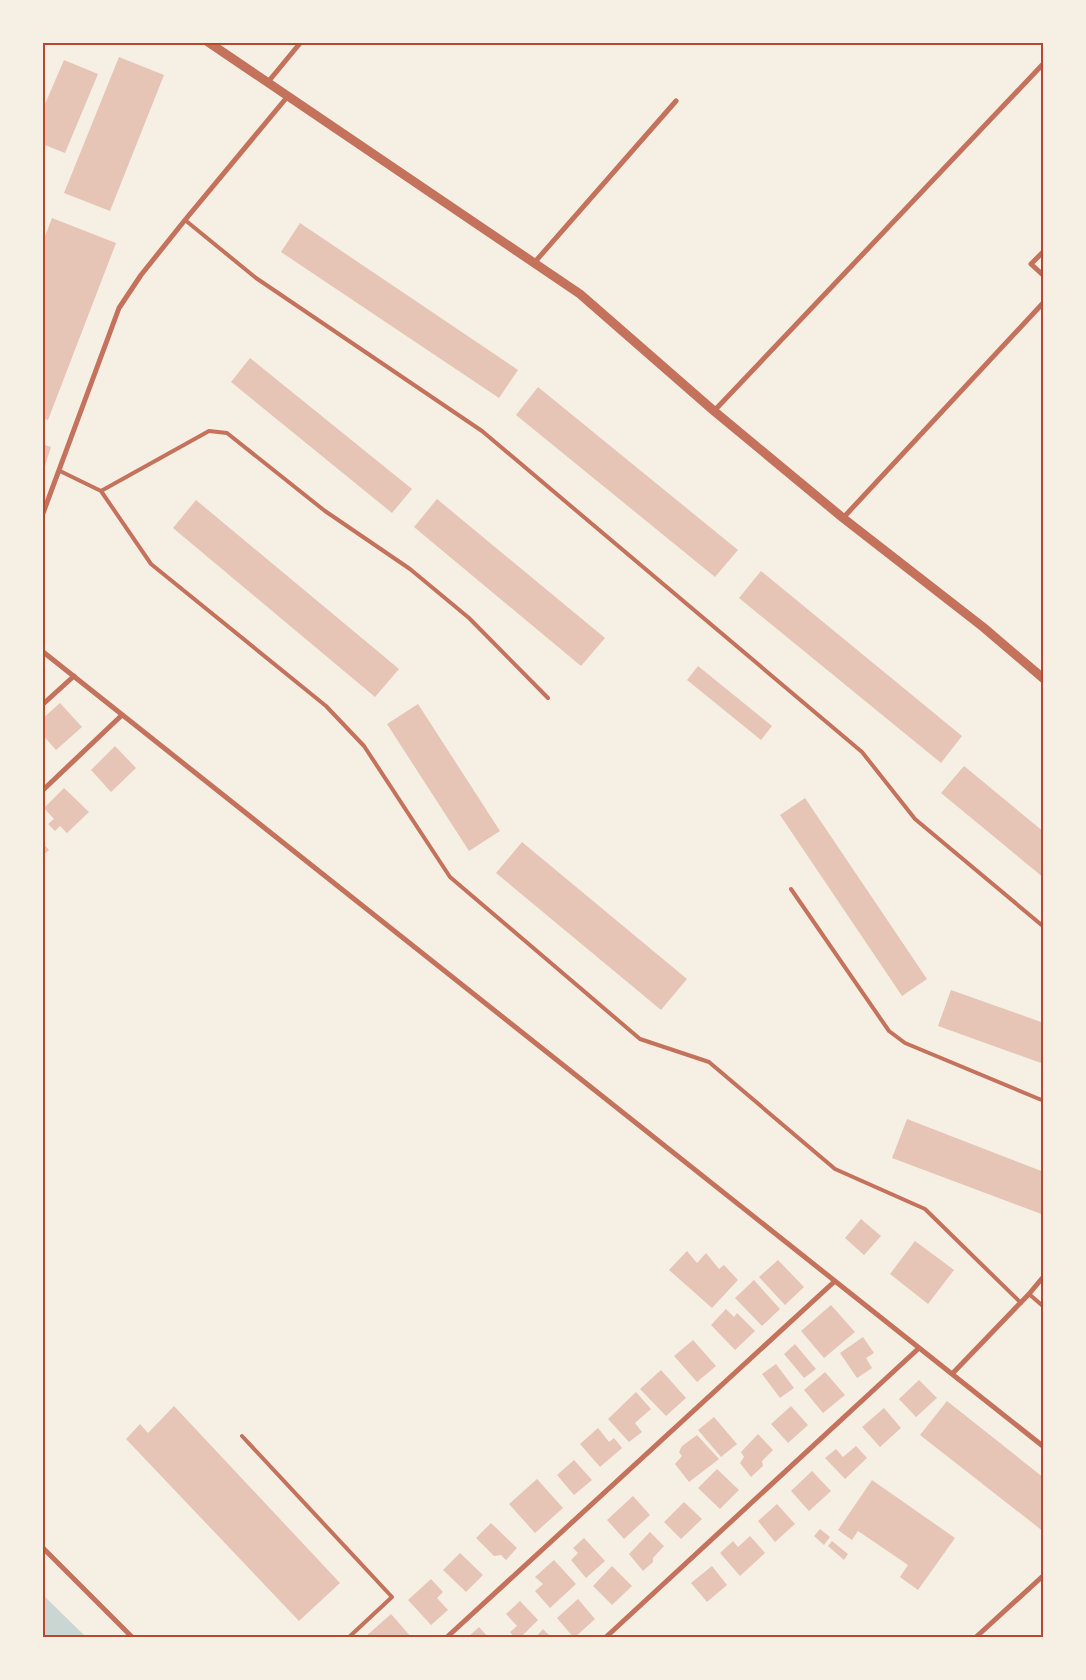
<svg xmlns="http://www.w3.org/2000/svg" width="1086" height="1680" font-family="'Golos Text',sans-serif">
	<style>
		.water { fill: #c9d6d2 }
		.building { fill: #e6c5b7 }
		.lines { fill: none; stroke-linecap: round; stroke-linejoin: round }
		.service { stroke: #c5725c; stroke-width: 4 }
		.minor { stroke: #c5725c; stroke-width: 5 }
		.tertiary { stroke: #c5725c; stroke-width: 9 }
		.neatline { fill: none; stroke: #b5482f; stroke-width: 2 }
	</style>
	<rect width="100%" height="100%" fill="#f6efe4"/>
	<path class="water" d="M42,1595h1l43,42h-41l-2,-2z"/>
	<path class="building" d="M119,57l45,18 -54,136 -46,-18z
		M64,60l34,14 -33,79 -23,-9v-33z
		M52,218l64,25 -68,177 -6,-2v-174z
		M300,223l218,147 -19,28 -218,-146z
		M250,358l162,131 -20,24 -161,-131z
		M538,387l200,163 -23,27 -199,-162z
		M42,444l9,3 -8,25h-1z
		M437,499l168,139 -24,28 -167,-139z
		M196,500l203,169 -24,28 -202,-169z
		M761,571l201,165 -21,27 -202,-165z
		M698,666l74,60 -11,14 -74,-60z
		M60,703l22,24 -26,23 -14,-16v-15z
		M418,704l82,127 -31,20 -82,-127z
		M115,746l21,22 -25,24 -20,-22z
		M964,766l80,66v46l-103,-85z
		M64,788l25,24 -22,21 -7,-7 -5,5 -7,-7 6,-5 -10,-11z
		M805,798l122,181 -25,17 -122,-181z
		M42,842l7,8 -7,6z
		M522,842l165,137 -26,31 -165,-137z
		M951,990l93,33v41l-106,-38z
		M907,1119l137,53v43l-152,-57z
		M861,1219l20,17 -17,19 -19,-17z
		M915,1241l39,29 -26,34 -38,-30z
		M687,1251l10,12 9,-10 13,16 5,-4 14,15 -26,28 -43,-38z
		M778,1260l26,27 -19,18 -26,-28z
		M754,1280l26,29 -18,17 -27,-28z
		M831,1305l24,27 -31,26 -23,-27z
		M726,1309l8,8 3,-4 18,18 -20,19 -24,-25z
		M863,1337l11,16 -8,5 6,10 -15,10 -17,-25z
		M693,1340l23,26 -19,16 -23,-26z
		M795,1344l21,25 -12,9 -20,-24z
		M776,1364l18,24 -14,10 -18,-24z
		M661,1370l25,28 -20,18 -26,-27z
		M825,1372l20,23 -22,18 -19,-23z
		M919,1380l18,18 -21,19 -17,-18z
		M636,1392l15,17 -16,14 7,9 -13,10 -21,-23z
		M947,1401l97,77v54l-124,-97z
		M174,1406l166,177 -41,38 -173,-182 14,-15 8,9z
		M791,1406l17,19 -20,18 -17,-19z
		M884,1408l17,20 -21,19 -18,-20z
		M714,1417l23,27 -16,13 -23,-27z
		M598,1428l11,14 5,-4 8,10 -22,19 -20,-23z
		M758,1434l15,16 -11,11 1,5 -12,11 -11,-14 4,-6 -3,-5z
		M697,1435l22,24 -30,23 -14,-18 7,-8 -3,-4 3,-6z
		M856,1446l11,12 -22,21 -20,-21 11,-9 7,8z
		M574,1460l18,20 -18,15 -17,-20z
		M717,1469l22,21 -19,19 -22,-21z
		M812,1471l19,20 -22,20 -18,-20z
		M537,1479l26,29 -28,25 -26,-29z
		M872,1480l83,58 -37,52 -18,-13 8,-12 -50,-34 -6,9 -14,-10z
		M633,1496l17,19 -26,24 -17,-19z
		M684,1502l18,17 -21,20 -17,-17z
		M777,1504l18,20 -20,18 -17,-21z
		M491,1523l26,25 -11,12 -5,-5 -7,1 -18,-18z
		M820,1529l10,8 -6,8 -10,-9z
		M650,1532l14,14 -11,12v4l-10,9 -14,-17z
		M750,1536l15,17 -25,23 -20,-23 13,-12 5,6z
		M584,1538l21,23 -19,17 -15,-18 7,-7 -5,-5z
		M832,1541l16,13 -4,6 -16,-14z
		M460,1553l23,22 -17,17 -23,-22z
		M554,1560l22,24 -26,24 -15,-17 8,-7 -8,-7z
		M612,1566l20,20 -20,19 -19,-19z
		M712,1566l15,19 -20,17 -16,-19z
		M431,1579l12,13 -6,6 11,12 -17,15 -23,-25z
		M578,1599l17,20 -21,19 -17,-20z
		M520,1601l18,19 -18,18h-5l-5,-6 7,-6 -11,-12z
		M391,1614l21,24h-48z
		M479,1627l10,11h-22z
		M543,1629l9,9h-17z"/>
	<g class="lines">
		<path class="service" d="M185,220l71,58 226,153 380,321 53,67 129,108
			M60,471l41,20 50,73 175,142 38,40 86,131 190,162 69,23 126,107 90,40 96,94
			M101,491l108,-60 18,2 98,78 85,58 59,49 79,80
			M791,889l98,142 16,12 139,58
			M1029,1294l15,13
			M242,1436l150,161 -44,41"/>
		<path class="minor" d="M268,82l33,-40
			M1044,251l-13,13 13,12
			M534,263l142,-162
			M714,411l330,-348
			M42,516l77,-208 22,-33 44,-55 103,-124
			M843,518l201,-216
			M42,651l910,723 77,-80 15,-18
			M42,705l32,-29
			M42,791l80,-76
			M952,1374l92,73
			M42,1547l91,91
			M446,1638l389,-357
			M605,1638l314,-290
			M975,1638l69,-63"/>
		<path class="tertiary" d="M208,42l372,252 134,117 129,107 140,109 61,52"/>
	</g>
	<rect width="1086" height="1680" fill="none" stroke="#f6efe4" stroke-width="88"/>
	<rect x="44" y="44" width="998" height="1592" class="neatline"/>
</svg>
